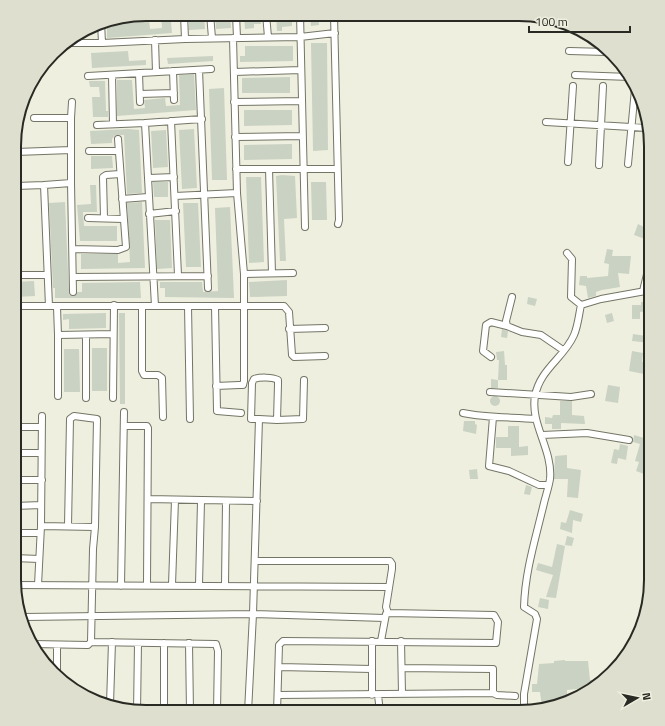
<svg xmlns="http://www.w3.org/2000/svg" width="665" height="726" font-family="'Titillium Web',sans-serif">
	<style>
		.building { fill: #cad2c3 }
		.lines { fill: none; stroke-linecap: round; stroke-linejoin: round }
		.street-casing { stroke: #747566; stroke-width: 8 }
		.street { stroke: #fff; stroke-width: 6 }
		.rim { fill: none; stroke: #292a23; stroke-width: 2 }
	</style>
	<rect width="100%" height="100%" fill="#eeefde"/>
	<path class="building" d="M161,14h15l1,8h-6l1,11 -65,5v-18l6,-1v3l36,-2 1,9 12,-1z
		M189,14h15l1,15 -16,1z
		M215,14h15l1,14 -15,1z
		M260,14l1,10h-7v4l-9,1 -1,-13z
		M292,14v12l-10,1v4h-5l-1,-16z
		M310,14h8l1,11 -8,1z
		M96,25v7l-13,1 9,-6z
		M311,43h16l1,107 -15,1z
		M245,46h48v15l-53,1v-6h5z
		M128,51l1,10 17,-1v5l-54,3 -1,-15z
		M213,56v5l-45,3 -1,-6z
		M194,74l2,36 -79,6v-36h15l2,29 11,-1 -1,-8 21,-2 1,8 14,-1 -1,-30z
		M290,77v16h-48v-15z
		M89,81h16l1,30h2v6h-15l-1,-20h8l-1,-10h-9z
		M224,88l3,92h-15l-3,-91z
		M244,110h48v15l-48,1z
		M128,129l11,1 3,63 -15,1 -3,-59h-9l-3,4v4l-21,1 -1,-13z
		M194,129l3,59 -15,1 -3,-59z
		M166,130l2,37 -15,1 -2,-37z
		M292,144v15l-48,1v-15z
		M91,156h21l1,12 -22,1z
		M282,175l13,1 2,42 -13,1 2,42h-6l-4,-85z
		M246,177h15l3,85 -15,1z
		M153,182h15v15h-14z
		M311,182h15l1,38h-15z
		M90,185h6l1,27h-14l1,14h33v15h-37l-3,-36 14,-1z
		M65,202l4,93 4,1 4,-4h5v-9l58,-1 1,16h-86v-10h-2l-4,-85z
		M142,202l3,66 -64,1v-15h37v9l12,-1 -3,-59z
		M183,203h15l3,64h-15z
		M230,207l4,91 -69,-1v-9h-5v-6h42l1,10 15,-1 -3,-83z
		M155,220h15l2,48 -15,1z
		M638,224l8,4 -1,11 -11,-4z
		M607,249l6,1 -1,6h19l-2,18 -11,-1 2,14 -18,3 -6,2v4l-8,2 -2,-12 -7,-1 1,-9h7v2l21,-2 1,-12 -5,-1z
		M287,280v16l-37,1 -1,-15z
		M34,281l1,15 -19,1v-15z
		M528,297l9,2 -2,7 -8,-2z
		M641,302h8v9l-9,1v7h-8v-14h9z
		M106,313v15l-37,1v-10l-6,1v-6z
		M119,313h6v91h-5z
		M612,313l2,8 -7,2 -2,-8z
		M647,324h4v19l-19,-2 1,-7 13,2z
		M502,329l6,2 -1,7 -6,-1z
		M92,348h15v43h-15z
		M64,349h15l1,43h-16z
		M504,351l1,14h2v15h-9l1,-20h-2l-1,-8z
		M632,351l11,2 -1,9 9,2v17l-8,-2 1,-5 -15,-3z
		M491,379l7,1v8h-7z
		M608,385l12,2 -2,16 -13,-2z
		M490 401a5 5 0 1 1 10 0a5 5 0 1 1-10 0Z
		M560,401h12v14l12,1 1,8 -24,-1v6h-9v-5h-7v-7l7,1 1,-3h7z
		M464,421h11v3l2,1 -1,9 -13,-3z
		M508,426h11v21l9,-1v9l-17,1v-8h-15v-11h12z
		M634,435l17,5 -4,16 4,2 -7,16 -8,-3 3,-9 -4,-1 5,-17 -7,-2z
		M620,444l8,2 -2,14 -8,-2 -1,6 -6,-1 3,-14 5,1z
		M567,455v13l14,2 -3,28 -11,-1 1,-18h-14l1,-23z
		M477,469l1,10h-8l-1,-9z
		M526,485l6,2 -2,8 -6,-1z
		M570,510l13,4 -2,8 -8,-2 -1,13 -12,-4 1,-7 5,1z
		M567,536l7,2 -2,8 -7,-1z
		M557,544l8,2 -9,52 -10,-1 7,-22 -17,-5 2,-7 14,4z
		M540,598l9,2 -1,9 -10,-2z
		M565,660v1h23l2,19h2v2l8,-1 -10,10h-4v-3l-19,2v8l-25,9 -2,-15h-8v-8h5l2,-20 15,-1v-2z"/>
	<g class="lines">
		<g class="street-casing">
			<path id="street" d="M184,14l1,25
				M210,14l2,24
				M236,14l1,24
				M266,14l2,23
				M300,14l5,213
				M334,15l5,205 -1,4
				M101,22l1,21
				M155,40l1,32
				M66,43h36l83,-4 115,-2 35,-4
				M569,51l38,1
				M199,70l9,218
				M173,71l1,29
				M234,72l67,-2
				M139,73l1,29
				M112,75l1,49
				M575,75l55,2
				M88,76l123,-7
				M140,94l34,-1
				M234,102l68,-1
				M34,118h37l1,-16
				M71,118v65l2,109
				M171,121l7,154
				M546,122l102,6
				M97,125l48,-2
				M235,137l67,-1
				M89,151h29
				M16,152l55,-2
				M568,162l5,-76
				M628,164l7,-75
				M599,165l4,-79
				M236,169h101
				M269,169l3,104
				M149,178l25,-1
				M71,183l-27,2 5,121h235l5,6 3,43 2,2 31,-1
				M16,186l28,-1
				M175,196l62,-3
				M122,199l26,-2
				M149,214l27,-3
				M88,218l35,1
				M104,218l-1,-41 3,-2 14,-1
				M73,249l45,1 8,-3 -8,-108
				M567,253l5,6 -1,38 10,8
				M16,254l1,21
				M244,274l49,-1
				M16,275h31
				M73,277l135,-1
				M643,291l8,-33
				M512,297l-6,24 1,5 15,6 19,3 22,15
				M16,306h33
				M142,306v65l2,4h14l4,3 1,39
				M155,306l-10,-183 57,-4
				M188,306l2,113
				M215,306l2,105 24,2
				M57,307l1,28
				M289,329l36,-1
				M491,357l-8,-6 3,-26 5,-3 16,4
				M216,386l23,-1h4l1,-4v-107l-7,-81 -4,-155
				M490,392l81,5 20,-3
				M58,396v-61l55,-1
				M86,398v-63
				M113,398l1,-93
				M463,413c24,5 48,4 73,6
				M493,417l-4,49 20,5 30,14h9
				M259,419l18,1 1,-36v-4c-6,-3 -18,-3 -24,-1l-2,4 -1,36h8l-6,195 132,4
				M277,420l26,-1 1,-39
				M124,426h23l1,2 -1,157
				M15,427h27
				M542,435l45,-2 42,7
				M15,453h26
				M15,480h27
				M148,499l109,2
				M15,506l26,-1
				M68,526l2,-107 4,-3 23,3 -2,108
				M15,533h25
				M14,558l25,1
				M256,561h134l2,3v5l-6,38 2,6 106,2 4,7 -2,21 -213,-2 -4,4 -2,67
				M14,585l375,2
				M38,585l3,-59 1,-110
				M172,585l3,-85
				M199,585l2,-84
				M121,586l3,-174
				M225,586l1,-84
				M24,617l229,-3 -5,98
				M381,641l5,-27
				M401,641l1,53
				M91,642l125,2 2,7 -1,61
				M164,643v69
				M189,643l1,69
				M33,644l55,1 3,-3 2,-93 2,-22 -54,-1
				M279,667l93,2
				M402,668l91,1v24l4,2 18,1
				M57,673v-28
				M278,695l215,-2
				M372,695v-54
				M378,695l2,17
				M101,701h9
				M110,704l2,-62
				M137,712l1,-69
				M524,712v-18l13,-75 -2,-5 -11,-7c1,-36 12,-70 20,-104 2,-8 5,-17 6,-24 3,-29 -20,-55 -15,-83 5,-27 29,-38 39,-61 4,-9 5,-21 7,-30l20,-6 50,-9"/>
		</g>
		<use href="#street" class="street"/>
	</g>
	<path d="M0 0H665V726H0ZM146 21H519A125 125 0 0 1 644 146V580A125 125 0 0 1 519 705H146A125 125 0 0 1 21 580V146A125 125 0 0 1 146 21Z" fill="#dedfcf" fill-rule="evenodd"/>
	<path class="rim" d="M146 21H519A125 125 0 0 1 644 146V580A125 125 0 0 1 519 705H146A125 125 0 0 1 21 580V146A125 125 0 0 1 146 21Z"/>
	<g transform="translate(637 698) rotate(81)" stroke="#eeefde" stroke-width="3" paint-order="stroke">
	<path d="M0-3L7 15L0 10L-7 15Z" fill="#292a23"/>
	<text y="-6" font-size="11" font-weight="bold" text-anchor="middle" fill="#292a23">N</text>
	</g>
	<path d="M529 26v6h101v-6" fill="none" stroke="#292a23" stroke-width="2"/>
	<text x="535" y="26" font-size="12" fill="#292a23" stroke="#eeefde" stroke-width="3" paint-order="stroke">100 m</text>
</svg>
